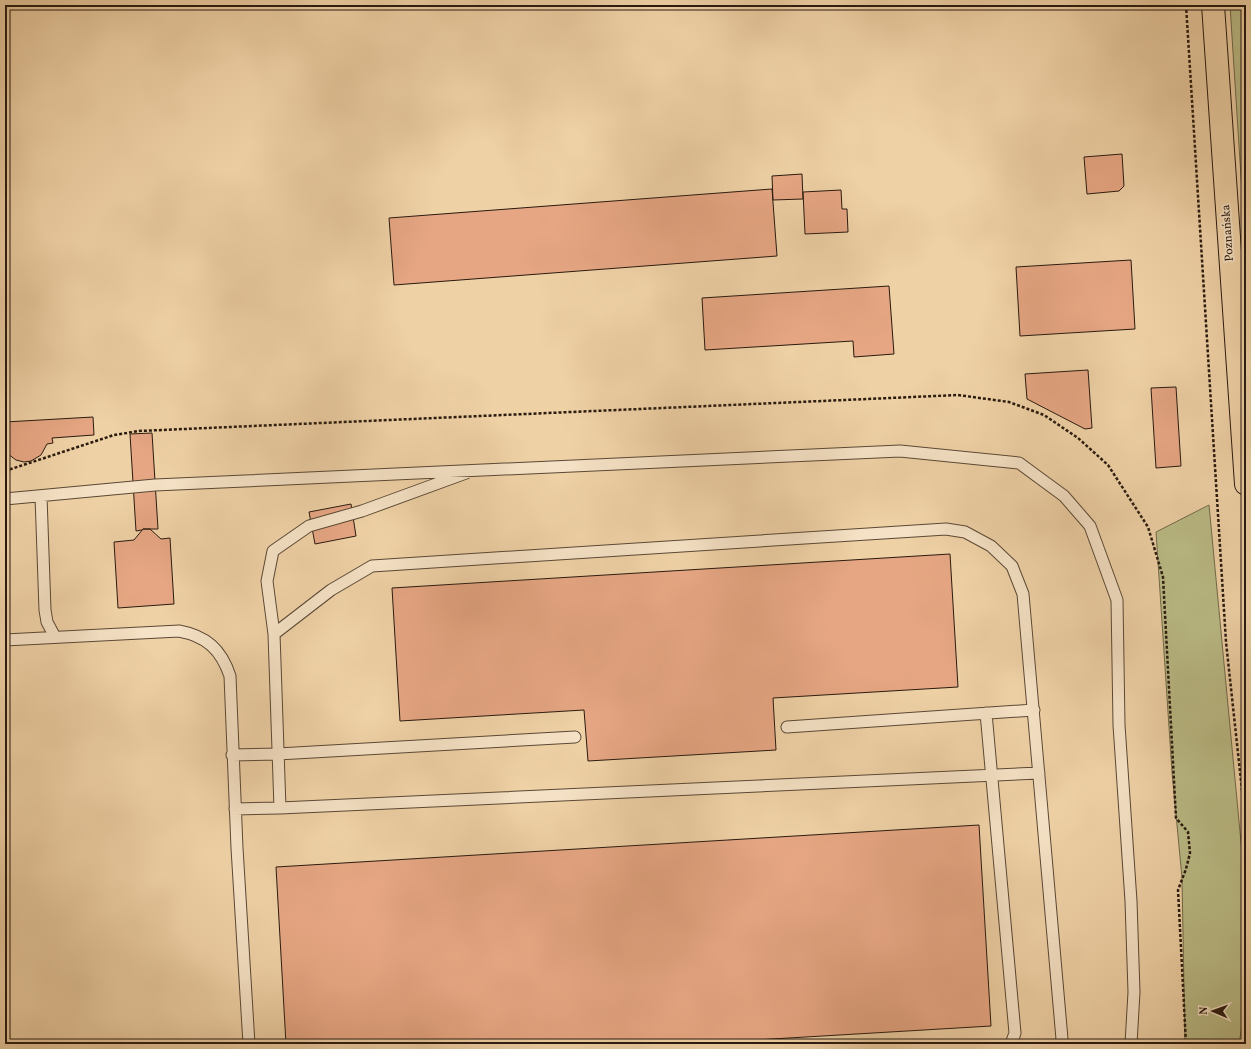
<svg xmlns="http://www.w3.org/2000/svg" width="1251" height="1049" font-family="Vollkorn,serif">
	<style>
		.green { fill: #babb86; stroke: #726a4a }
		.building { fill: #e6a683; stroke: #291a0f }
		.lines { fill: none; stroke-linecap: round; stroke-linejoin: round }
		.lane-casing { stroke: #5a4835; stroke-width: 13 }
		.primary-casing { stroke: #291a0f; stroke-width: 24 }
		.path { stroke: #291a0f; stroke-width: 2.5; stroke-dasharray: 3 2; stroke-linecap: butt }
		.lane { stroke: #f5e1c5; stroke-width: 11 }
		.primary { stroke: #efd1a6; stroke-width: 22 }
		.labels { text-anchor: middle; dominant-baseline: central; stroke-width: 3.5; stroke-linejoin: round; paint-order: stroke }
		.street-label { font-size: 12px; fill: #291a0f; stroke: #f5e1c5 }
	</style>
	<rect width="100%" height="100%" fill="#efd1a6"/>
	<filter id="stains"><feTurbulence type="fractalNoise" baseFrequency=".005" numOctaves="4"/><feColorMatrix values="0 0 0 0 .2 0 0 0 0 .09 0 0 0 0 .02 0 0 0 .5 -.17"/></filter>
	<radialGradient id="worn" r=".72"><stop offset=".6" stop-color="#630" stop-opacity="0"/><stop offset="1" stop-color="#630" stop-opacity=".3"/></radialGradient>
	<path class="green" d="M1230,5h14l2,27v223z
		M1209,505l33,348 4,86v61l-7,44h-54l-3,-166 -10,-106 -16,-240z"/>
	<path class="building" d="M1122,154l2,32 -5,5 -32,3 -3,-37z
		M802,174l1,25 -30,1 -1,-24z
		M772,189l5,67 -383,29 -5,-67z
		M841,190l1,19h5l1,23 -43,2 -2,-42z
		M1131,260l4,69 -115,7 -4,-69z
		M889,286l5,68 -40,3 -1,-16 -148,9 -3,-52z
		M1088,370l4,58 -7,1 -58,-30 -2,-25z
		M1176,387l5,79 -25,2 -5,-80z
		M93,417l1,18 -42,3 1,5 -6,1 -6,11 -10,6 -7,1 -8,-2 -8,-6 -3,-5v-27z
		M152,433l6,96h-15l-1,1 -6,1 -6,-97z
		M351,504l5,32 -41,8 -6,-32z
		M143,529h7l11,10 9,-1 4,66 -56,4 -4,-66 20,-2z
		M950,554l8,133 -185,11 3,52 -188,11 -4,-51 -184,11 -8,-133z
		M979,825l12,201 -303,18h-402l-10,-177z"/>
	<g class="lines">
		<g class="lane-casing">
			<path id="lane" d="M41,496l4,114 2,12 8,15
				M5,499l150,-14 745,-34 119,12 45,33 26,30 27,74 2,125 12,176 3,91 -3,52
				M274,634l-7,-53 6,-30 36,-25 53,-15 104,-38
				M5,640l174,-9c27,5 42,18 51,45l7,172 12,196
				M986,713l29,320 -4,11
				M787,727l247,-17
				M232,755l46,-1 297,-17
				M280,808l759,-35
				M235,809l45,-1 -6,-174 57,-44 41,-24 574,-37 19,3 26,14 21,20 11,28 39,445 -2,5"/>
		</g>
		<g class="primary-casing">
			<path id="primary" d="M1213,5l33,479"/>
		</g>
		<path class="path" d="M1186,5l40,637 20,185
			M5,471l109,-36 25,-4 819,-36 51,7 35,13 34,23 30,27 40,62 15,50 13,241 12,14 2,21 -4,16 -8,21 8,154"/>
		<use href="#lane" class="lane"/>
		<use href="#primary" class="primary"/>
	</g>
	<g class="labels">
		<g class="street-label">
			<text transform="translate(1228 233) rotate(-94)">Poznańska</text>
		</g>
	</g>
	<rect width="1251" height="1049" fill="none" stroke="#efd1a6" stroke-width="20"/>
	<rect x="6" y="6" width="1239" height="1037" fill="none" stroke="#291a0f" stroke-width="2"/>
	<rect x="10" y="10" width="1231" height="1029" fill="none" stroke="#291a0f"/>
	<g transform="translate(1213 1011) rotate(272)" stroke="#f5e1c5" stroke-width="3" paint-order="stroke">
	<path d="M0-3L7 15L0 10L-7 15Z" fill="#291a0f"/>
	<text y="-6" font-size="11" font-weight="bold" text-anchor="middle" fill="#291a0f">N</text>
	</g>
	<rect width="100%" height="100%" filter="url(#stains)"/>
	<rect width="100%" height="100%" fill="url(#worn)"/>
</svg>
